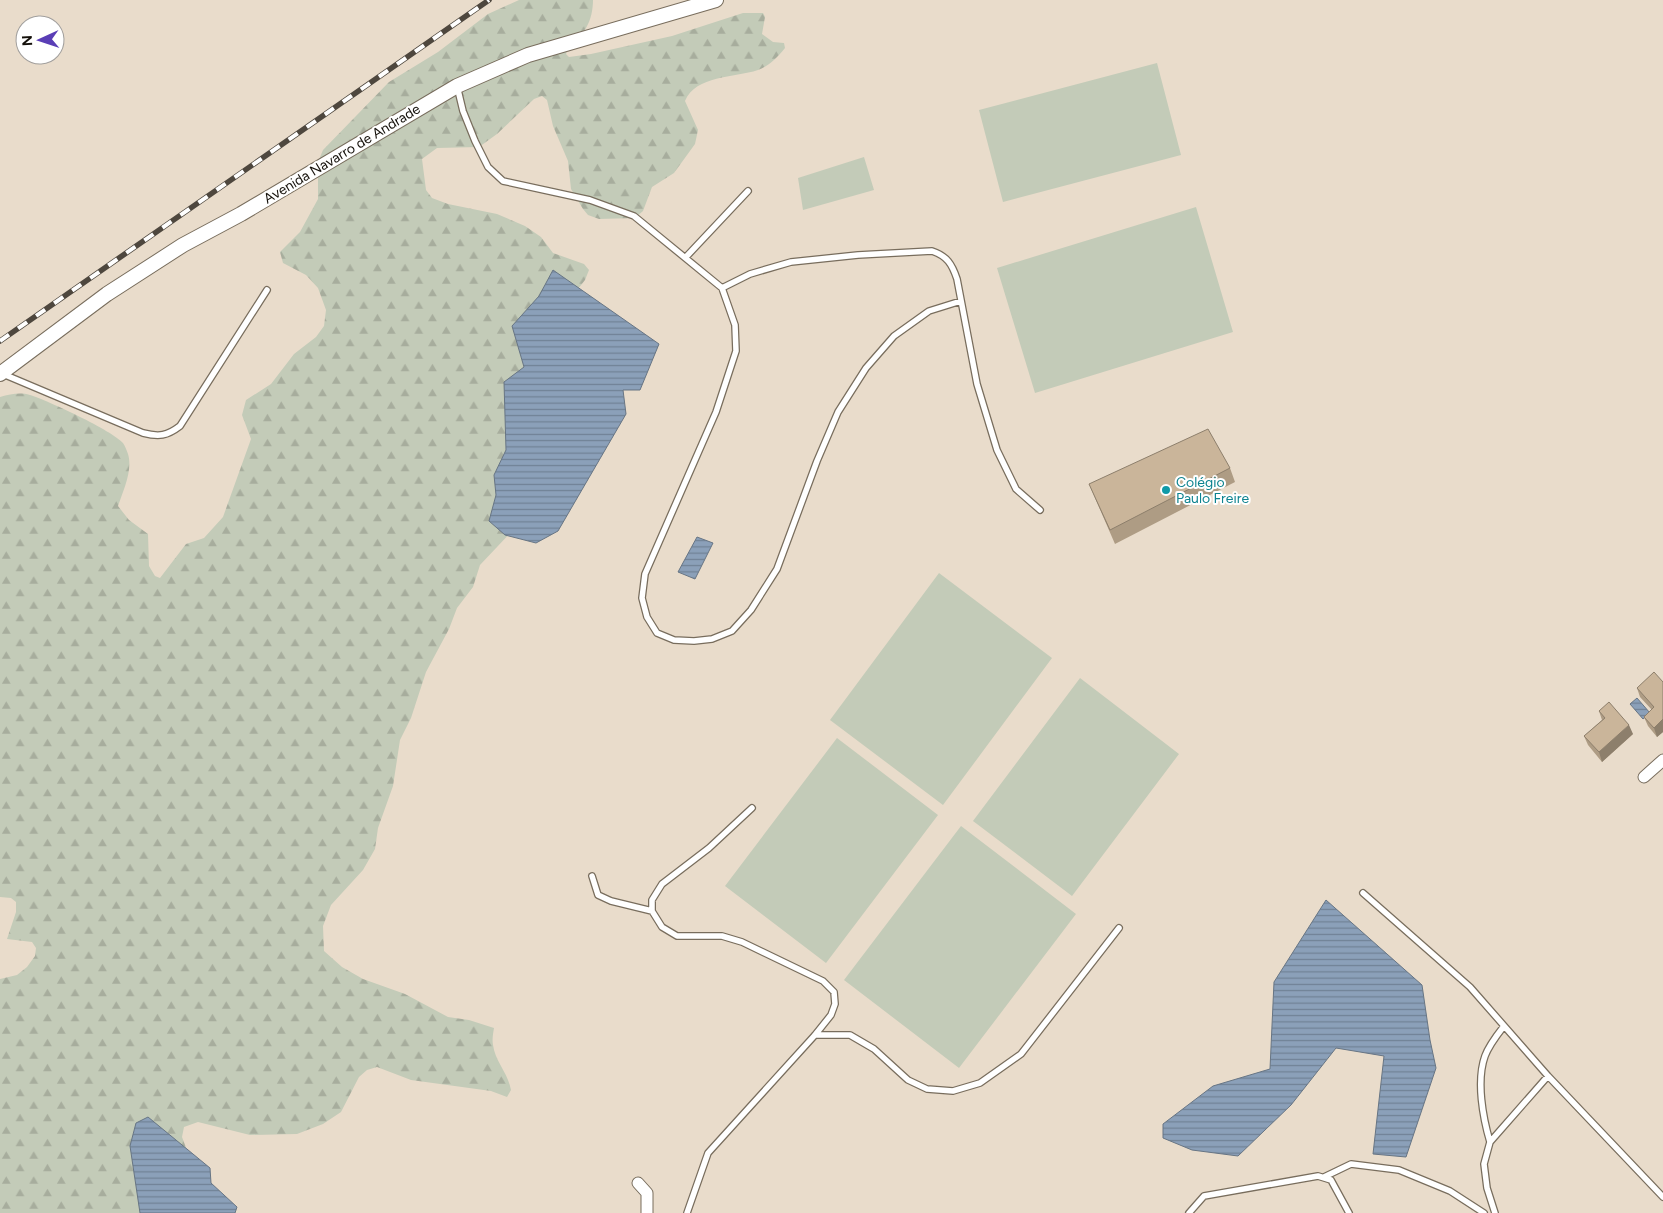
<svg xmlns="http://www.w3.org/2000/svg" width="1663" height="1213" font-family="Figtree,sans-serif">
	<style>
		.grass { fill: #c3cbb8 }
		.forest { fill: url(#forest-firs) }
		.water { fill: url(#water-rules); stroke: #677584 }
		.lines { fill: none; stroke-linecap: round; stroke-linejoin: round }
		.service-casing { stroke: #786d5d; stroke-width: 8 }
		.minor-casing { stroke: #786d5d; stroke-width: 13 }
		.tertiary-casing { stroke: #786d5d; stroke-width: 16 }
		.service { stroke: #fff; stroke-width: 5.5 }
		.minor { stroke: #fff; stroke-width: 11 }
		.tertiary { stroke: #fff; stroke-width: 14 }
		.rail-casing { stroke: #4e473e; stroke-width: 5.5 }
		.rail { stroke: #fff; stroke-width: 4; stroke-dasharray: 11; stroke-linecap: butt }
		.wall { fill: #ae9c84 }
		.shaded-wall { fill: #8d7f6c }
		.building { fill: #cab59a; stroke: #8d7f6c }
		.culture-dot { fill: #0f9aa8; stroke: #fff; stroke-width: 2 }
		.labels { text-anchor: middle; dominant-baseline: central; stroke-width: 4; stroke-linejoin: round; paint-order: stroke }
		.street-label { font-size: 14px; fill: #14100a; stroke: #fff }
		.culture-label { font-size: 14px; fill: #0d838f; stroke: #fff; text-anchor: start }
	</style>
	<defs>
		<pattern id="forest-firs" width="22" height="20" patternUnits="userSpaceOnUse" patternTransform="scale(1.25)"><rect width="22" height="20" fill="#c3cbb8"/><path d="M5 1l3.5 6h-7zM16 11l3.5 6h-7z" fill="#a7ad9d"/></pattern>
		<pattern id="water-rules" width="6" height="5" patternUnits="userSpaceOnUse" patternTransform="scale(1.25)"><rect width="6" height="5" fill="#8ba0b9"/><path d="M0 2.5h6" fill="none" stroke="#708195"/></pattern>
	</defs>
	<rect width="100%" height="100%" fill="#e9dccb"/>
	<path class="grass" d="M1157,63l24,92 -178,47 -24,-92z
		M864,157l10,33 -71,20 -5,-32z
		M1196,207l37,125 -198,61 -38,-125z
		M939,573l113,85 -109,147 -113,-85z
		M1080,678l99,76 -107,142 -99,-75z
		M837,738l101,77 -112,148 -101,-77z
		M961,826l115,88 -117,154 -115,-88z"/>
	<path class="forest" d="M519,0h74c0,9 -2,20 -7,28 -6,9 -16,15 -20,26l3,3 22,-3 81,-18 71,-23h20l2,4 -3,17 11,8 11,1 1,5c-8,10 -16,18 -27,22 -24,8 -62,5 -73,31l13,29 -3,14 -21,29 -22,14 -9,24 -8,7 -36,1 -11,-4 -5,-6 -12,-20 -3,-28 -15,-35 -6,-26 -5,-4 -8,3 -37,35 -18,13 -42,1 -15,11 4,31 6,8 16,6 49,10 28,12 16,11 12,16 31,11 5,6 -4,10 -21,27 -51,223 -33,35 -7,22 -16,21 -8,21 -23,43 -15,46 -11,22 -7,46 -15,42 -3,21 -12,21 -32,35 -8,21 1,25 18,16 21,12 42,15 43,23 21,3 25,8c-1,6 -2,12 -1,17 2,16 15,28 18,45l-4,7 -16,-6 -80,-11 -34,-13 -10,3 -8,7 -18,35 -18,12 -26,10 -47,1 -52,-13 -14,5 -2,10 9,24 -24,52h-167v-234l17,-4 10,-8 8,-11 1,-8 -4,-6 -25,-3 9,-27v-10l-5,-4 -11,-1v-500c11,-3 20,-5 30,-2 17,5 83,36 93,48 2,3 4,8 5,11 5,16 -5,37 -10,52l11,14 19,14 1,32 6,10 5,2 26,-34 18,-6 19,-21 28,-78 -9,-24 4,-15 25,-16 23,-30 22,-17 8,-11 2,-16 -8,-22 -12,-13 -23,-12 -3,-11 20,-20 18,-33v-37l5,-12 66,-68 49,-30 50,-38z"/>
	<path class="water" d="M553,270l106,74 -19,46h-17l3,24 -68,117 -22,12 -31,-8 -16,-14 7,-26 -2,-20 12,-25 -2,-68 20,-15 -12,-41 27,-30z
		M697,537l16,6 -18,36 -17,-7z
		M1637,698l13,15 -7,6 -13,-15z
		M1326,900l96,85 8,55 6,28 -30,89 -33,-3 11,-98 -48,-8 -45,57 -53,51 -46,-6 -29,-12v-14l50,-38 57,-17 4,-87z
		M148,1117l62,51 1,15 26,24 -2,6h-95l-10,-67 6,-23z"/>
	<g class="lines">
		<g class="service-casing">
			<path id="service" d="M457,86l6,25 12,30 13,26 15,14 87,19 44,16 88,72 28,-14 41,-12 67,-7 74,-4c15,5 20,13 25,28l20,105 20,66 19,39 24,21
				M686,257l62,-66
				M722,288l13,37 1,26 -20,61 -71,162 -3,24 5,19 10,16 17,7 20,1 18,-2 20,-8 19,-21 26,-41 40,-108 21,-49 28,-44 28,-32 35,-25 32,-10
				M3,374l140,59c16,4 24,3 37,-7l87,-136
				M592,876l6,19 13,6 41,10
				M1363,893l107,94 78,89 115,121
				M815,1035h35l24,14 34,31 19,9 26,2 27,-8 41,-29 98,-126
				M1490,1142c-7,-24 -14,-61 -5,-86 4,-11 12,-21 19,-30
				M1324,1177l27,-13 48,6 51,21 34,22
				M687,1213l21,-60 107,-118 16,-20 4,-11 -1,-12 -11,-11 -81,-39 -20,-6h-45l-15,-9 -10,-16v-11l10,-16 47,-36 43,-40
				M1189,1213l15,-17 114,-20 13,4 18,33
				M1495,1213l-8,-25 -3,-24 6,-22 58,-66"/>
		</g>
		<g class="minor-casing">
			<path id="minor" d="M1644,777l19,-17
				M638,1183l9,10v20"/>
		</g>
		<g class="tertiary-casing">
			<path id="tertiary" d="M0,374l107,-80 76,-49 58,-31 216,-128 71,-31 188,-55"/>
		</g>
		<use href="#service" class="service"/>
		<use href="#minor" class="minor"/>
		<use href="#tertiary" class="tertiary"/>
		<g class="rail-casing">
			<path id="rail" d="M0,341l489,-341"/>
		</g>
		<use href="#rail" class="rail"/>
	</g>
	<path class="wall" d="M1230,468l5,14 -120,62 -20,-46 -6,-14z
		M1663,682v50l-6,5 -9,-11 -4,-9 8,-7 -12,-13 -3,-9z
		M1599,711l34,23 -31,28 -14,-17 -4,-9 18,-16z"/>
	<path class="shaded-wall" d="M1663,719v13l-6,5 -3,-9z
		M1629,725l4,9 -31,28 -3,-10z"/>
	<path class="building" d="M1208,429l22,39 -120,62 -21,-46z
		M1654,672l9,10v37l-9,9 -10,-11 10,-10 -17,-19z
		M1609,702l20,23 -30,27 -15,-16 21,-18 -6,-7z"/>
	<circle class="culture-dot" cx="1166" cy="490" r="5"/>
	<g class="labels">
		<g class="street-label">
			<text transform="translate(342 154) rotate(-31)">Avenida Navarro de Andrade</text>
		</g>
		<g class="culture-label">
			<text x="1176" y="482">Colégio<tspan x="1176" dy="16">Paulo Freire</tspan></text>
		</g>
	</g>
	<g transform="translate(40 40) rotate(267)"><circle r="24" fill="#ffffff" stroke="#a19f9d"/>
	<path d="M0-4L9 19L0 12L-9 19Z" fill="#5a3eb6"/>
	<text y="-8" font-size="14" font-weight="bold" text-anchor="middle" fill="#14100a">N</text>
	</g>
</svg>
